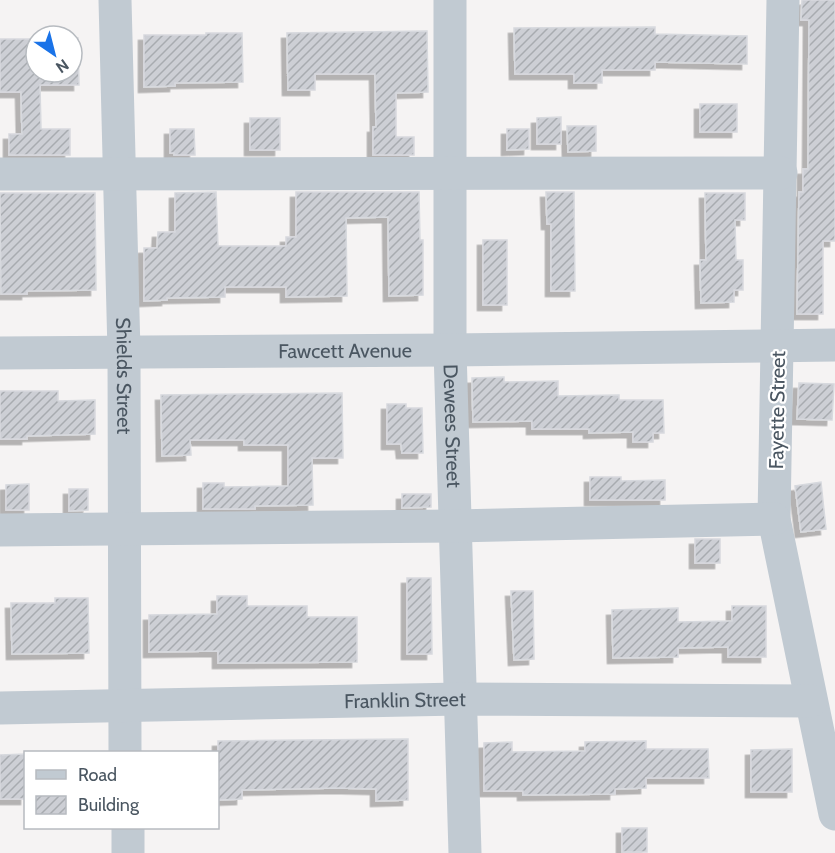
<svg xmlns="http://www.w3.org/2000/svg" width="835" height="853" font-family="Cabin,sans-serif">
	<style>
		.building { fill: url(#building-hatch); stroke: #d7d9de; stroke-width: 1.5; filter: url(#shadow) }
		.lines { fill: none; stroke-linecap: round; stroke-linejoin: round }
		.minor { stroke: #c1cad2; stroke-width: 33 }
		.labels { text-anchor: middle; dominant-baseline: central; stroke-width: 4.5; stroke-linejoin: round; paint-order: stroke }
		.street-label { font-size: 20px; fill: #4a5661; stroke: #fff }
	</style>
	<defs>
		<pattern id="building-hatch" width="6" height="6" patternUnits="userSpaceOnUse" patternTransform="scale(1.5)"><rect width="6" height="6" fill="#cdcfd5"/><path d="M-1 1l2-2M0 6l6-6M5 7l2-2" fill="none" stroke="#a8abb0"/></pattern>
		<filter id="shadow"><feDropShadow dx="-5.5" dy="5.5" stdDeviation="0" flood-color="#0004"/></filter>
	</defs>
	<rect width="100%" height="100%" fill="#f5f3f3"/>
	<path class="building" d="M802,0h33v241h-12v73h-26l2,-122h4v-23h5l1,-149h-8z
		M655,27v7l92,2v28l-92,-2v8h-53v13h-28v-9h-59l-1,-46z
		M427,31l1,61 -32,1v44h18v18h-41v-28h3l-1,-53h-60v16h-27l-1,-57z
		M206,33h36l1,49 -68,1v3l-31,1v-52h62z
		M72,38h6l1,47h-39l1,44h29v26h-61v-21h13l-1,-42h-21v-53h36v33h36z
		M700,104h37v28h-37z
		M561,117v27h-24v-26z
		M250,118h30v32h-30z
		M567,126h29v25l-28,1z
		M170,129h24l1,26h-21v-2h-4z
		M507,129h22v20l-22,1z
		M216,192l2,54h68v-9h10v-45h123l1,48h3v55l-34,1 -1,-79 -42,1 1,78 -61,1v-10h-61v10l-58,1v2l-23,1v-53h13l1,-16h17v-39z
		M546,192h28l1,99h-24v-67h-4z
		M0,193h95l1,97 -69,1v3h-26z
		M705,193h40v27h-10l1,40h7v30h-9v12l-33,1 -1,-43h6z
		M483,240h24v65h-24z
		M504,377v5l54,-1v15l61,-1v5h44l1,33h-11v9h-20v-10l-44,1v-4h-57v-8l-59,1 -1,-44z
		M799,383l35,1 -2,36 -35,-1z
		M0,391h58v10l37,-1v34l-68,2v3h-27z
		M342,393l1,65h-31l1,47 -58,1v3h-52v-26h21v4l64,-1v-41h-44v-5h-54l1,15 -29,1 -1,-61z
		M387,404h19v4h16l1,45h-21l-1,-9h-14z
		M590,477h31v4l44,-1v20h-75z
		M821,482l5,47 -25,3 -6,-46z
		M29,484v26h-23v-25z
		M69,489h19v21l-19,1z
		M402,494h29v13l-29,1z
		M695,539h25v24h-25z
		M407,578h24l1,76h-25z
		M511,591h22l1,68 -20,1z
		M217,596h30v10h60v11h50v45l-139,1v-12l-69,1v-37l68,-1z
		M55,598h33l1,55 -77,1 -1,-51h44z
		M732,606h34v51h-38v-10l-50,1v9l-65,1 -1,-48 66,-2v14l54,-1z
		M408,739v61l-32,1v-12l-39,-1 -95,2v9l-24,1v-59z
		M646,741v8h62l1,29h-63v10l-31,1v5l-92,1v-4h-39v-48l28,-1v10l73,-1v-9z
		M792,749v43h-41v-42z
		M26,754v45h-26v-44z
		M622,828h25v24h-25z"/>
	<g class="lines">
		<g class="minor">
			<path id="s1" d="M115,0l9,352 1,400"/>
			<path id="s2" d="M450,0v350l15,503"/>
			<path d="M783,0l-9,519 61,295"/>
			<path d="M0,174l781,-1"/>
			<path id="s3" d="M0,353l450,-3 385,-5"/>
			<path d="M0,530l455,-4 319,-7"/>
			<path id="s4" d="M0,708l460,-9 351,2"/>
			<path d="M128,828v25"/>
		</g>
	</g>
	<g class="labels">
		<g class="street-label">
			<text stroke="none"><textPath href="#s3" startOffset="345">Fawcett Avenue</textPath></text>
			<text stroke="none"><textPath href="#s1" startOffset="376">Shields Street</textPath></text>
			<text transform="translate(777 410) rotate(-89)">Fayette Street</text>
			<text stroke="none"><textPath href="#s2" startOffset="426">Dewees Street</textPath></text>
			<text stroke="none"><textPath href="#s4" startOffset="405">Franklin Street</textPath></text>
		</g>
	</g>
	<rect x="24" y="751" width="195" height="78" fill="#ffffff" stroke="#b7bbc0" stroke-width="1.5"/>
	<rect x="36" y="770" width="30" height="9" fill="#c1cad2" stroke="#b7bbc0" stroke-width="1.5"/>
	<text x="78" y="781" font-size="18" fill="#4a5661">Road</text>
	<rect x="36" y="796" width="30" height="18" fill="url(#building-hatch)" stroke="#b7bbc0" stroke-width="1.5"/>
	<text x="78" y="811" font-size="18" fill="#4a5661">Building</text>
	<g transform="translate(54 54) rotate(145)"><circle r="28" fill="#ffffff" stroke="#b7bbc0" stroke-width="1.5"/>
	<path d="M0-4.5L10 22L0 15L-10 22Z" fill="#1a73e8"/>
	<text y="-9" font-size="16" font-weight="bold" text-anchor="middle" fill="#4a5661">N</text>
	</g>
</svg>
